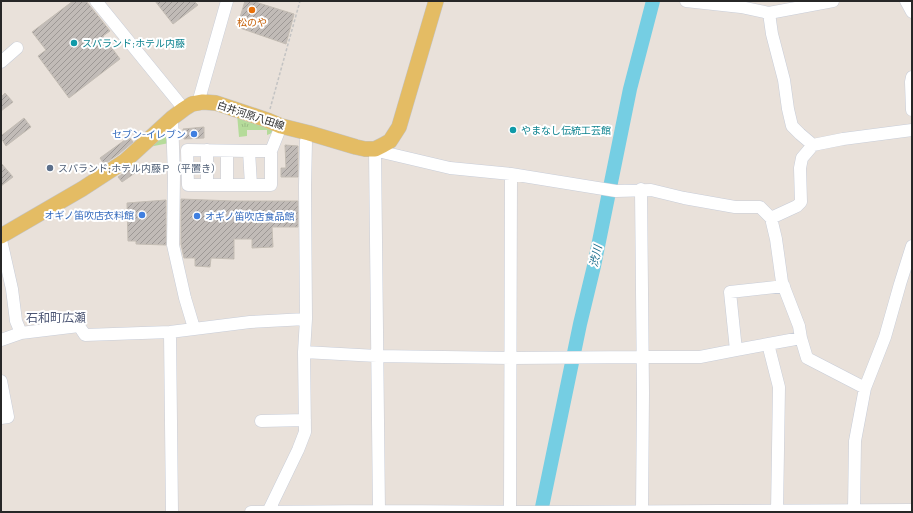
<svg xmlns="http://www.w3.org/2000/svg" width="913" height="513" font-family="Barlow,'Noto Sans JP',sans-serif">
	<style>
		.grass { fill: url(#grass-tufts) }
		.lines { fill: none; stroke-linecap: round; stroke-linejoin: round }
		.river { stroke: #75cee3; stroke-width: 14 }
		.building { fill: url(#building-hatch); stroke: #c4bdb4 }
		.minor-casing { stroke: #c8cdd8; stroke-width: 13 }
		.major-casing { stroke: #c3c3c3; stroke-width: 16 }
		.path { stroke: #c3c3c3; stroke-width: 1.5; stroke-dasharray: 3 2; stroke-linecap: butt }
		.minor { stroke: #fff; stroke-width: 12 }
		.major { stroke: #e4bc64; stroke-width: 15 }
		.food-dot { fill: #e8710a; stroke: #fff; stroke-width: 1.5 }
		.culture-dot { fill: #0f9aa8; stroke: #fff; stroke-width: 1.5 }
		.shop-dot { fill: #3f7fe0; stroke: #fff; stroke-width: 1.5 }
		.service-dot { fill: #5c6f8a; stroke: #fff; stroke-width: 1.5 }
		.labels { text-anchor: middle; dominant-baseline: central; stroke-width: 4; stroke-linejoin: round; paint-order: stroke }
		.food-label { font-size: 10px; fill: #c56008; stroke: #fff }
		.culture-label { font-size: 10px; fill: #0d838f; stroke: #fff; text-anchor: start }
		.street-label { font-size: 10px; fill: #272727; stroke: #fff }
		.shop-label { font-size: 10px; fill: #366cbe; stroke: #fff; text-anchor: end }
		.service-label { font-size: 10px; fill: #4e5e75; stroke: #fff; text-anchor: start }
		.water-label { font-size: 11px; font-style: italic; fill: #186c8b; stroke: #fff }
		.quarter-label { font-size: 12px; fill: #4c5674; stroke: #fff }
	</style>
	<defs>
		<pattern id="grass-tufts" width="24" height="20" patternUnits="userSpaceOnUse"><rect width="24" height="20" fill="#b5db9a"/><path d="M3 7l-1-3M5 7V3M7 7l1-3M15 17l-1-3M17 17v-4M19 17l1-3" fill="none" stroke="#9cbc85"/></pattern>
		<pattern id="building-hatch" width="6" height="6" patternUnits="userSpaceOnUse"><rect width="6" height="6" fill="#c1bbb7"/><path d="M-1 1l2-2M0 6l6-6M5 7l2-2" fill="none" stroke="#9d9895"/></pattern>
	</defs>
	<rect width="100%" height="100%" fill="#e9e1da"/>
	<path class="grass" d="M237,114l37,14c-1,4 -3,6 -7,7v-5h-20v6l-8,1z
		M169,127v16l-20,4z"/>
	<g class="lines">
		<path class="river" d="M541,512l39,-188 14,-58 36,-177 23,-88"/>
	</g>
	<path class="building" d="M73,1h13l24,30 -7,5 17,23 -51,39 -31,-42 8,-6 -14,-18z
		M155,1h39l4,4 -25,19z
		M245,1h7l42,13 -8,30 -49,-17z
		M5,93l8,9 -12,9v-14z
		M24,118l7,9 -25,19 -5,-8v-2z
		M204,127v11l-20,1 -1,-10z
		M129,137l4,5 -14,12 -15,10 -4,-6z
		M285,145l13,1v31h-17v-9h5z
		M1,163l12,14 -12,9z
		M131,168l4,5 -13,9 -4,-5z
		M181,199l52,2h65v26h-26l1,20 -21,1v-9h-18v20l-23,-1 -1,9 -15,-1v-8h-11l-3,-14z
		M166,200v45l-30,-1v-3h-8l-1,-38z"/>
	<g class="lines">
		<g class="minor-casing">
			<path id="minor" d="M96,1l88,108
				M686,1l55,6 28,6 64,-12
				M906,1l6,11
				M769,13l3,21 12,46 4,29 4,17 8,8 13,11
				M1,62l16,-14
				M912,77l-1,5 1,28
				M198,103l29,-102
				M172,118l2,58 -1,69 12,53 9,30
				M207,150v34
				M249,151l2,34
				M271,151h-22l-62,-1 1,35h83v-34l10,-25
				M227,185v-34
				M641,189l2,204 -1,119
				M771,218l26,-12 4,-4 -1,-34 2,-10 11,-13 30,-6 69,-9
				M1,240l11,49 4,32 5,12
				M170,332l2,180
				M1,340l20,-7 58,-7 6,9 85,-3 80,-10 56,-3
				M768,344l11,43 -2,125
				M736,350l-6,-58 54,-6
				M304,352l73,4 134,2 131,-1h58l36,-7 65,-12
				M1,381l7,36 -7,1
				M261,421l44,-1
				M854,510l1,-69 10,-53 20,-51 15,-53 12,-38
				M510,511l1,-337
				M251,512l128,-1 169,1 364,-2
				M268,512l30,-62 7,-18 -1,-80 2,-33 -1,-133 1,-45 3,-8
				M379,512l-4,-363 7,3 68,16 61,6 105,17 35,-1 33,8 51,9h25l11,11 5,21 6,43 17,44 2,12 6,20 58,30"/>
		</g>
		<g class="major-casing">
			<path id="major" d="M1,236l81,-47 43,-28 47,-43 12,-9 8,-5 11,-2 13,1 51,17 14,6 28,7 47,14 9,2h10l8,-4 7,-4 9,-14 37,-126"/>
		</g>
		<path class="path" d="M270,109l30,-108"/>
		<use href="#minor" class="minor"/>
		<use href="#major" class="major"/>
	</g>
	<circle class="food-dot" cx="252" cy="10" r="4"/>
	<g class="culture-dot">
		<circle cx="74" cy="43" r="4"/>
		<circle cx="513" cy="130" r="4"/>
	</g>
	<g class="shop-dot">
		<circle cx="194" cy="134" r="4"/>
		<circle cx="142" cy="215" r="4"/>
		<circle cx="197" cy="216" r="4"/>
	</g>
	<circle class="service-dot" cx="50" cy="168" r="4"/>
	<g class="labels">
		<g class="food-label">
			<text x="252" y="22">松のや</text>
		</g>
		<g class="culture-label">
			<text x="82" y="43">スパランド;ホテル内藤</text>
			<text x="521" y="130">やまなし伝統工芸館</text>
		</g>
		<g class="street-label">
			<text transform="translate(251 115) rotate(18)">白井河原八田線</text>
		</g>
		<g class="shop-label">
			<text x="186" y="134">セブン-イレブン</text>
			<text x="134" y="215">オギノ笛吹店衣料館</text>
			<text x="205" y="216" text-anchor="start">オギノ笛吹店食品館</text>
		</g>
		<g class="service-label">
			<text x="58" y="168">スパランド;ホテル内藤Ｐ（平置き）</text>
		</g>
		<g class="water-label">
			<text transform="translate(595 256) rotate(-78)">渋川</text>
		</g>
		<g class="quarter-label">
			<text x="56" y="317">石和町広瀬</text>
		</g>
	</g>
	<rect width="913" height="513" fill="none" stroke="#272727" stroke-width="4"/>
</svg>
